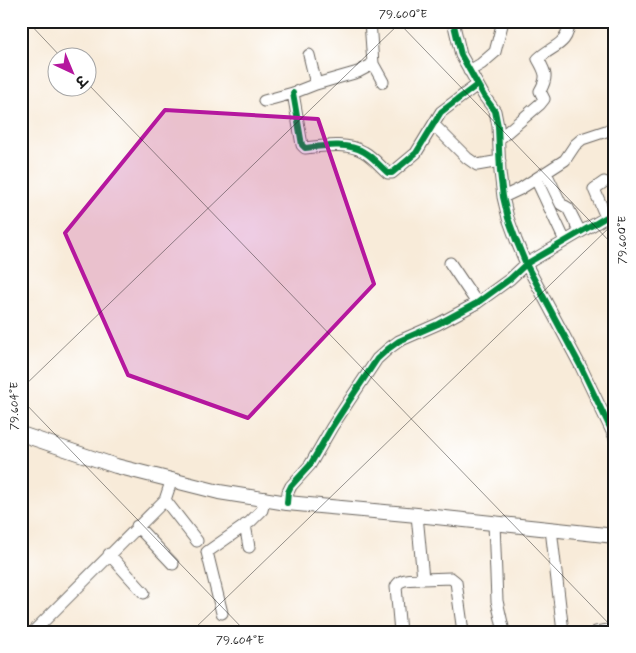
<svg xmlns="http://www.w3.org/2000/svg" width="636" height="653" font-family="Mynerve,'Playpen Sans Deva',sans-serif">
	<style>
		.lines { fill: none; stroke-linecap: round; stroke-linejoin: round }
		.minor-casing { stroke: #69645e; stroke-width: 13 }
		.major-casing { stroke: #69645e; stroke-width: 16 }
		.minor { stroke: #fff; stroke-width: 11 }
		.major { stroke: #fff; stroke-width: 14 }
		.cycleway-casing { stroke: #fff; stroke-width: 9 }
		.cycleway { stroke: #00873e; stroke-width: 6 }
		.marked { fill: #b5179e; fill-opacity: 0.2; stroke: #b5179e; stroke-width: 4; stroke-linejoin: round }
		.ticks { fill: none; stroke: #1c1c1c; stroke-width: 1; stroke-opacity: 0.45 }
		.neatline { fill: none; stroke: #1c1c1c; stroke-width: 2 }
		.ticks-label { font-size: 12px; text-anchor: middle; fill: #1c1c1c }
	</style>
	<rect width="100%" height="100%" fill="#fff"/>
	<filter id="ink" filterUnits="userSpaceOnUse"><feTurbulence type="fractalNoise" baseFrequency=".02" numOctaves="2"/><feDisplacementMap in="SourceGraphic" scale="10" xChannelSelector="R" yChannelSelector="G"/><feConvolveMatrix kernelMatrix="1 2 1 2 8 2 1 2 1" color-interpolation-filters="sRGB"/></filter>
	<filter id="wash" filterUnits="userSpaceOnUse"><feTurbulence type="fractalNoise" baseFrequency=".0096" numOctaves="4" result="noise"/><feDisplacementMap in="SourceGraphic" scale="20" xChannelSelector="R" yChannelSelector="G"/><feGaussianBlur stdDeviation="1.12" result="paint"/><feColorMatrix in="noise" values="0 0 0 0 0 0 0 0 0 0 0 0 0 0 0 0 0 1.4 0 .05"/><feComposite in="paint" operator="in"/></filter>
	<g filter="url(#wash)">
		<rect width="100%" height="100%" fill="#f8ebd9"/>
	</g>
	<g filter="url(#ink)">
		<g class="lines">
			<g class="minor-casing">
				<path id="minor" d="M453,21l8,34 23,41 11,15 3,15 2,46 3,25 5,21 8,22 10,24 55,103 34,71
					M309,55l7,29
					M373,64l10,18
					M469,71l12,-7 14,-12 8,-31
					M293,93l9,52 3,3c19,-2 42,-6 59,4 9,5 16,14 24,21h4l24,-20 25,-41 36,-27
					M264,101l29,-8 23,-9 42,-12 15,-8 -3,-43
					M434,125l33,33 10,7 23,-4
					M499,139l41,-35 4,-5 -4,-8c8,-14 6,-18 -2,-32 14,-14 31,-13 31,-38
					M546,173l15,31 7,4 12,24
					M536,179l29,62
					M604,182l-10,7 12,28
					M503,197l17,-8 45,-29 10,-15 7,-6 33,-11
					M450,263l27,40
					M165,500l32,41
					M287,503l1,-11 3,-6 19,-21 22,-38 17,-26 28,-42 11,-10 11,-8 39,-17 39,-21 33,-24 16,-15 89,-52
					M417,515l6,64 28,-1 5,4 7,50
					M494,523l3,78 7,31
					M245,525l4,22
					M137,526l36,38
					M551,529l12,103
					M109,554l35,39
					M222,613l-15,-61 43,-30 12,-12 3,-12
					M33,632l132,-132 7,-21
					M400,632l-4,-45c4,-10 18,-7 27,-8
					M596,632l19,-3"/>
			</g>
			<g class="major-casing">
				<path id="major" d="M21,434l95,32 103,26 68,11 130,12 198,21"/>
			</g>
			<use href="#minor" class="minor"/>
			<use href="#major" class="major"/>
			<g class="cycleway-casing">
				<path id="cycleway" d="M453,21l8,34 23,41 11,15 3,15 2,46 3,25 5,21 8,22 10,24 55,103 34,71
					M293,93l9,52 3,3c19,-2 42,-6 59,4 9,5 16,14 24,21h4l24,-20 25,-41 36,-27
					M287,503l1,-11 3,-6 19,-21 22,-38 17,-26 28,-42 11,-10 11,-8 39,-17 39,-21 33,-24 16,-15 89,-52"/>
			</g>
			<use href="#cycleway" class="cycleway"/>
		</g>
	</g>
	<path class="marked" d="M165,110l153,9 56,165 -126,134 -120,-43 -63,-142z"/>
	<path class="ticks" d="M27,21l35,37M397,21l218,226M88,84l527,546M21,389l381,-368M21,399l225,233M191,632l424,-410M611,632l4,-4"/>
	<rect width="636" height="653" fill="none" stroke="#fff" stroke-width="55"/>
	<g transform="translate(72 72) rotate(136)"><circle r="24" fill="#ffffff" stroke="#a4a4a4"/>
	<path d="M0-4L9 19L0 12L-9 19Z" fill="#b5179e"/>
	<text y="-8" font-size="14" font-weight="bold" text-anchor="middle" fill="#1c1c1c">उ</text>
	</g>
	<rect x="28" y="28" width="580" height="598" class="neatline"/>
	<g class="ticks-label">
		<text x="403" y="18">79.600°E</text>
		<text transform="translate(622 240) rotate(-90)" y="4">79.600°E</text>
		<text transform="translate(14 406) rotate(-90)" y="4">79.604°E</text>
		<text x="240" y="644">79.604°E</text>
	</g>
</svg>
